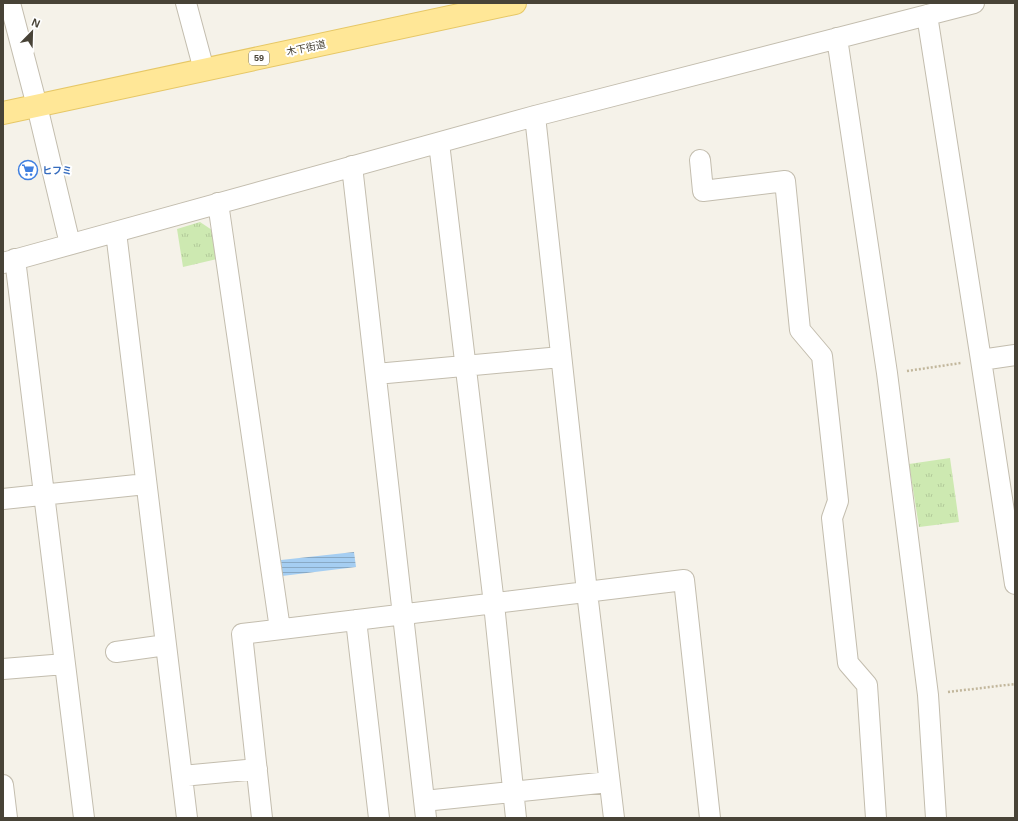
<svg xmlns="http://www.w3.org/2000/svg" width="1018" height="821" font-family="Arial,'Noto Sans JP',sans-serif">
	<style>
		.park { fill: url(#park-tufts) }
		.water { fill: url(#water-rules) }
		.lines { fill: none; stroke-linecap: round; stroke-linejoin: round }
		.minor-casing { stroke: #c3bdae; stroke-width: 22 }
		.major-casing { stroke: #e6c766; stroke-width: 24 }
		.path { stroke: #c2b79c; stroke-width: 2.5; stroke-dasharray: 2 2; stroke-linecap: butt }
		.minor { stroke: #fff; stroke-width: 20 }
		.major { stroke: #ffe797; stroke-width: 22 }
		.labels { text-anchor: middle; dominant-baseline: central; stroke-width: 4; stroke-linejoin: round; paint-order: stroke }
		.shield { fill: #fff; stroke: #7f7b73; stroke-width: 1 }
		.shield-label { font-size: 9px; font-weight: bold; fill: #484337 }
		.street-label { font-size: 10px; fill: #484337; stroke: #fff }
		.shop-label { font-size: 10px; font-weight: bold; fill: #366cbe; stroke: #fff; text-anchor: start }
	</style>
	<defs>
		<pattern id="park-tufts" width="24" height="20" patternUnits="userSpaceOnUse"><rect width="24" height="20" fill="#cde9b1"/><path d="M3 7l-1-3M5 7V3M7 7l1-3M15 17l-1-3M17 17v-4M19 17l1-3" fill="none" stroke="#b2c999"/></pattern>
		<pattern id="water-rules" width="6" height="5" patternUnits="userSpaceOnUse"><rect width="6" height="5" fill="#a5cef2"/><path d="M0 2.5h6" fill="none" stroke="#88a9c5"/></pattern>
	</defs>
	<rect width="100%" height="100%" fill="#f5f2e9"/>
	<path class="park" d="M200,222l12,8 5,29 -34,8 -6,-38z
		M950,458l9,64 -40,5 -10,-63z"/>
	<path class="water" d="M354,552l2,15 -74,9 -1,-16z"/>
	<g class="lines">
		<g class="minor-casing">
			<path id="minor" d="M10,3l27,103 33,138
				M186,3l18,67
				M927,15l54,345 34,224
				M837,38l50,335 41,322 8,123
				M535,116l52,476 27,226
				M439,143l55,461 22,214
				M700,160l3,31 82,-10 15,149 22,26 16,145 -6,17 16,145 19,22 9,133
				M352,166l74,652
				M218,203l62,426
				M116,232l71,586
				M15,259l69,559
				M3,263l532,-147 439,-113
				M981,360l34,-5
				M376,374l185,-17
				M3,499l143,-15
				M356,620l23,198
				M116,652l50,-7
				M3,669l62,-5
				M182,776l75,-7
				M3,785l4,33
				M424,801l185,-19
				M262,818l-20,-184 442,-54 26,238"/>
		</g>
		<g class="major-casing">
			<path id="major" d="M3,113l512,-110"/>
		</g>
		<path class="path" d="M907,371l54,-8
			M948,692l67,-8"/>
		<use href="#minor" class="minor"/>
		<use href="#major" class="major"/>
	</g>
	<defs>
		<g id="supermarket-ring" transform="scale(1)"><circle r="9.5" fill="#fff" stroke="#3f7fe0" stroke-width="1.5"/><path d="M-6-5.5h2.5l.6 2H6L4.5 2H-2.5L-4.4-4H-6ZM-1.5 3.2a1.3 1.3 0 1 0 .1 0ZM3 3.2a1.3 1.3 0 1 0 .1 0Z" fill="#3f7fe0"/></g>
	</defs>
	<g fill-rule="evenodd">
		<use href="#supermarket-ring" x="28" y="170"/>
	</g>
	<g class="labels">
		<rect class="shield" x="249" y="51" width="20" height="14" rx="3"/>
		<g class="shield-label">
			<text x="259" y="58">59</text>
		</g>
		<g class="street-label">
			<text transform="translate(306 48) rotate(-12)">木下街道</text>
		</g>
		<g class="shop-label">
			<text x="42" y="170">ヒフミ</text>
		</g>
	</g>
	<rect width="1018" height="821" fill="none" stroke="#484337" stroke-width="8"/>
	<g transform="translate(32 32) rotate(23)" stroke="#ffffff" stroke-width="3" paint-order="stroke">
	<path d="M0-3L7 15L0 10L-7 15Z" fill="#484337"/>
	<text y="-6" font-size="11" font-weight="bold" text-anchor="middle" fill="#484337">N</text>
	</g>
</svg>
